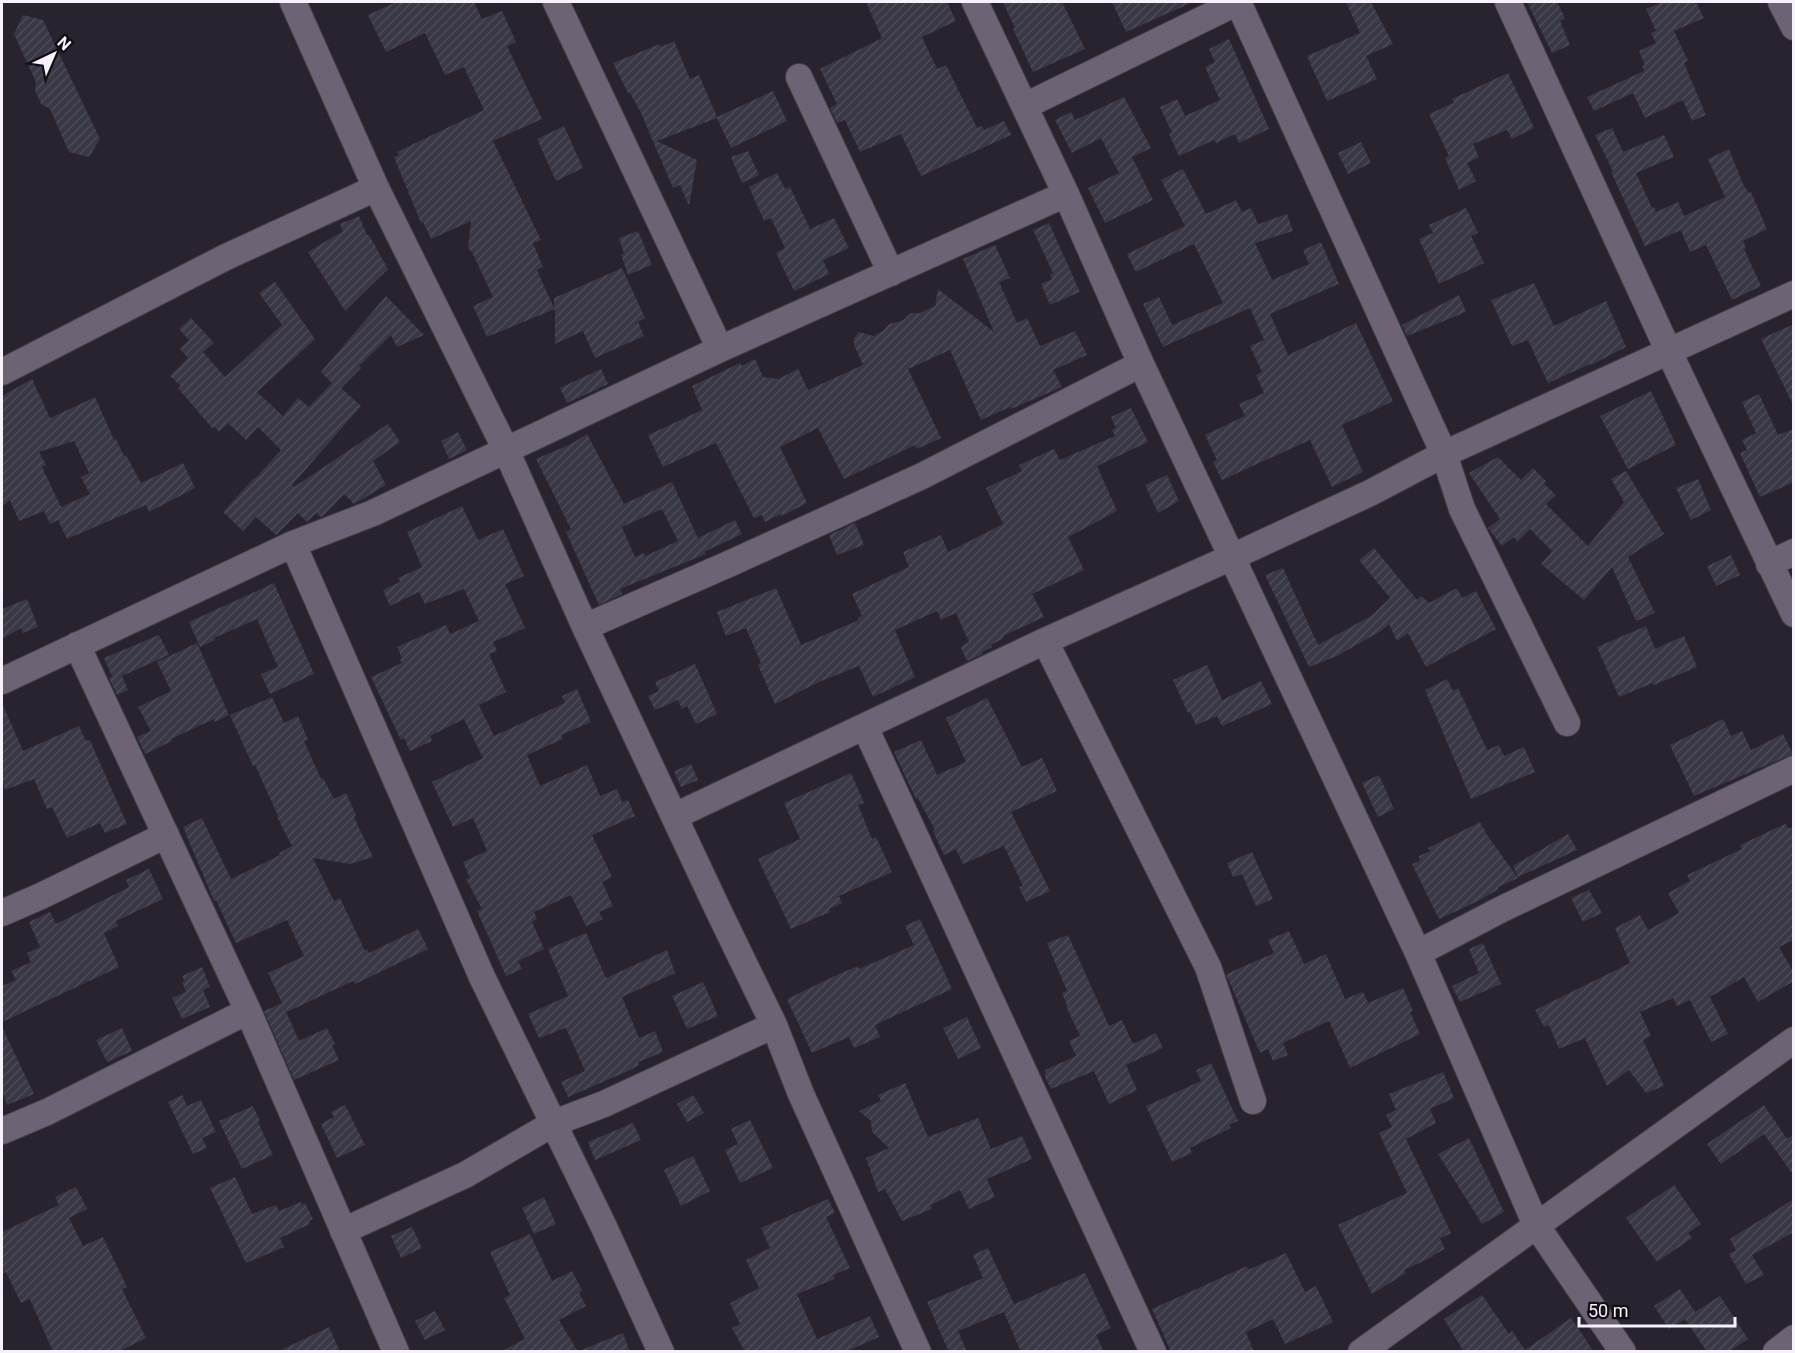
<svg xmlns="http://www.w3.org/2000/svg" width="1795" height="1353" font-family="Roboto,sans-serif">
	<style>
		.building { fill: url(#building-hatch); fill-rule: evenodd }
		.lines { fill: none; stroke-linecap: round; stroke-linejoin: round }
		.minor-casing { stroke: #443e4a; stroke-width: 28 }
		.minor { stroke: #6c6474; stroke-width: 26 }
	</style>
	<defs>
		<pattern id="building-hatch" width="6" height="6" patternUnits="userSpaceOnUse" patternTransform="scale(1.5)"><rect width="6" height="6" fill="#3a3746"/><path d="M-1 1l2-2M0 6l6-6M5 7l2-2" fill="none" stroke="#4d4b58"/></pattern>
	</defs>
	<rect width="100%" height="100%" fill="#292330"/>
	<path class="building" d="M396,2h78l8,17 20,-8 14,31 -9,4 35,73 -49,22 48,99 -8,3 10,24 -6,3 17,38v-10l68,-30 23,50 -7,4 6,14 -49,22 -12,-27 -28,13v-35l-68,28 -14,-31 20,-9 -21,-45 -4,-3 3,-28 -40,18 -8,-17 -2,1 -27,-66 5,-2 -2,-3 87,-42 -20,-43 -19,8 -20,-42 -39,19 -18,-37z
		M866,2h81l9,19 -34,16 15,32 9,-4 31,63 5,-2 2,4 20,-9 7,14 -90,41 -20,-42 -41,18 -15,-32 -8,3 -7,-15 7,-4 -17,-35 62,-31z
		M1003,2h59l23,47 -52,23 -20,-43 2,-1z
		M1112,2h81l-67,30z
		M1346,2h25l22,42 -27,12 11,23 -50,22 -20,-45 53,-23z
		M1527,2h30l8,16 -5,3 10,24 -18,8z
		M1663,2h33l8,16 -30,13 14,30 -4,2 22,52 -14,6 -9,-21 -38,18 -12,-25 -39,18 -7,-14 57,-26 -2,-5 3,-1 -6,-14 17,-8 -5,-10 5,-2 -10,-22z
		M23,15l20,5 57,119 -11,18 -20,-5 -19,-43 -9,-5 -6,-14 1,-8 -22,-48z
		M1229,39l40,90 -30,14 -4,-9 -19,9 -2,-3 -35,16 -10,-22 3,-1 -12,-26 17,-8 8,17 35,-16 -15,-33 10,-5 -6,-13z
		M674,41l16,38 9,-4 18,42 56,-26 14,30 -56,27 -14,-30 -60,23 40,19 -8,46 -9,-21 -7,3 -32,-75 -11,-20h-2l-15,-30 47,-19 1,3z
		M1508,73l26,55 -22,11 -5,-9 -34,14 6,13 -12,6 9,18 -17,9 -14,-32 4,-2 -20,-42 25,-11 -2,-4z
		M1124,97l27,51 -19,9 21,43 -48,23 -17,-35 31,-15 -18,-35 -29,15 -17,-33 16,-8 4,8z
		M564,126l19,42 -27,13 -19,-42z
		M1612,128l11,24 41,-17 10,22 -38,16 16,35 2,-1 2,5 22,-10 6,14 41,-19 -17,-38 21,-10 14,35 6,9 2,-1 16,37 -24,12 3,7 -2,1 17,37 -29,14 -26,-55 -16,7 -9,-22 -36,16 -34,-74 2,-1 -18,-36z
		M1361,142l10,21 -23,11 -10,-21z
		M748,151l11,24 -17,8 -11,-26z
		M1183,169l23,45 30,-14 6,12 9,-4 7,16 29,-10 6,17 -38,12 17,37 37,-16 -6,-14 18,-8 18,42 -69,30 18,41 68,-32 37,78 -51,24 21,47 -31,15 -22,-47 -88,40 -9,-18 4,-2 -12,-25 40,-19 -6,-12 25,-11 -8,-18 6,-3 -12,-26 14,-6 -14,-32 -87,39 -20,-43 16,-7 13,28 51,-22 -29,-59 -58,28 -9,-18 58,-28 -24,-46z
		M777,173l8,16 5,-2 20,42 24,-11 15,30 -26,12 6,14 -35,17 -18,-38 9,-5 -14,-30 -7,3 -15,-34z
		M1466,208l12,25 -7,3 13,27 -45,21 -20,-45 14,-6 -4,-8z
		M359,216l8,19h2l19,34 -43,42 -37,-59 35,-21 -3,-7z
		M1049,223l31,69 -30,13 -9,-21 11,-5 -2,-4 3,-2 -20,-43z
		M638,231l14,34 -24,10 -7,-21h3l-5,-16z
		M995,245l15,33 -11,4 18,41 10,-5 13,28 35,-15 12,24 -34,15 9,17 -51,22 -1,-2 -29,13 -31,-70 -42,19 33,69 -24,11 -2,-4 -71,34 -26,-51 -38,19 27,56 -25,13 -1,-2 -16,8 -3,-7 -8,3 -38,-75 -53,24 -15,-32 54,-25 -10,-24 48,-23 2,3 13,-7 8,18 15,2 20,-10 10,21 55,-25 -9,-20v-7l5,-6 14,4 10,-5 6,-7 13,-3 9,-8h9l15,-7 3,-17 56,43 -31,-73z
		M275,282l40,57 -58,53 26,24 15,-18 11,9 23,-24 -11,-11 65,-76 38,39 -27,12 -6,-12 -32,31 2,2 -20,20 20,18 -69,79 2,2 94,-63 12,18 -27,19 13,24 -32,19 -10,-10 -21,22 -2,1 -5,-4 -9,9 -9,-9 -22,22 -20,-18 -13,14 -20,-19 31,-34 1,1 26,-29 -23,-23 -12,13 -18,-17 -9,9 -4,-5 -3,1 -34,-40 3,-2 -11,-10 18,-18 -8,-9 9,-9 -10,-11 12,-11 23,25 -11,9 22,25 57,-52 -23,-32z
		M1534,283l20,43 52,-25 20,46 -35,18 -1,-1 -42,19 -20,-43 -16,6 -21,-46z
		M1459,295l7,17 -59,24 -5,-11z
		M1794,324v83l-33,-68z
		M601,369l7,15 -41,19 -7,-15z
		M32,379l18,39 45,-21 19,43 2,-1 8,17 2,-1 15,28 42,-20 12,25 -46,24 -3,-7 -79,34 -9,-19 -8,4 -6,-13 -25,10 -9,-21 -8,7v-111zM74,441l15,32 -8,4 9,17 -29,13 -19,-40 4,-2 -7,-13z
		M1651,391l25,54 -48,24 -28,-53z
		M1759,394l19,41 16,-6v53l-34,15 -20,-44 7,-3 -5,-10 14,-7 -14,-31z
		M1131,408l17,34 -51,24 20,45 -49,26 16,33 -52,24 12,23 -41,19 1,2 -13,7 1,2 -10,5 1,2 -16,7 -6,-13 1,-2 7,-4 -13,-29 -15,7 -4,-9 -42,19 20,47 -42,20 -14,-31 -40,16 -44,22 -17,-39 3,-2 -15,-35 -20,8 -9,-24 59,-24 25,57 58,-25 -1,-2 4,-2 -10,-22 57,-27 -6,-15 38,-17 7,17 55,-28 -17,-36 36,-17 -3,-6 35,-16 6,11 55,-24 -3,-6 4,-2 -5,-11z
		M458,432l9,18 -18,9 -8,-18z
		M587,434l37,70 48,-22 26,56 37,-18 7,14 -38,18 2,2 -86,35 2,5 -23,11 -33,-73 5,-3 -35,-70 35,-15zM662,509l16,32 -33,15 -1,-3 -9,4 -13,-30z
		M1498,457l23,23 12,-12 13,13 -2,3 12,11 -10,9 42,42 36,-44 -13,-23 15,-8 38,63 -36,23 27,56 -19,8 -24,-54 -28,33 -43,-36 11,-13 -22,-22 -13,13 -3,-5 -12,9 -14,-18 12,-9 -31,-46z
		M1167,475l12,26 -21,12 -13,-28z
		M1698,479l13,31 -20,10 -15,-32z
		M462,506l16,34 25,-11 21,47 -19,8 20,44 -32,14 4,9 -8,3 17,38 -27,13 15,31 71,-33 -3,-7 15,-7 14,33 -30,13 2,4 -36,16 13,31 47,-21 13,31 17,-7 5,13 6,-2 7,16 -43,19 20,42 -10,5 11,24 -14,6 4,7 -17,7 -15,-31 -37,17 3,7 -5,3 12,27 -26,12 4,8 -16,7 -29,-65 5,-2 -16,-30 4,-1 -7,-16 24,-11 -14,-33 -20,9 -21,-45 51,-24 -19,-39 -34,17 2,5 -22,10 -6,-13 -3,2 -30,-63 31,-14 -2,-4 2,-1 -5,-11 49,-22 4,9 29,-13 -15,-32 -39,15 -6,-12 -29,14 -7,-16 17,-8 -2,-4 24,-11 -15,-35z
		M855,523l9,22 -27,10 -8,-20z
		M1374,548l43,52 4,-4 8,7 28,-15 5,10 14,-7 20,38 -70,38 -18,-34 -11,8 -8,-17 -8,7 -44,25 -28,11 -44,-92 18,-7 35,77 53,-29 19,-18 -31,-38z
		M1731,555l9,20 -24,11 -9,-20z
		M274,583l40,91 -44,20 -9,-20 17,-7 -21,-48 -43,19 1,2 -15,7 -11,-25z
		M27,599l11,28 -15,6 -2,-5 -19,11v-30z
		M1646,626l9,23 29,-13 13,31 -43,18 -1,-2 -34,14 -22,-50z
		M159,635l10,20 -47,21 6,14 -11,5 -8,-17 3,-2 -8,-18z
		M197,643l32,72 -14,7 -1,-3 -43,20 1,2 -27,13 -8,-17 14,-6 -13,-24 33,-16 -14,-29z
		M695,664l22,50 -21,10 -9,-18 -5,3 -4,-9 -23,10 -7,-14 11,-5 -4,-9z
		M1207,665l15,35 39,-19 11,23 -50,22 -5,-10 -21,9 -6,-13 -2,1 -15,-33z
		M1447,679l6,12 5,-3 29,62 12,-5 5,11 20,-9 11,25 -64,27 -46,-109z
		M272,697l12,26 14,-7 10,24 -4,1 17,38 2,-1 11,21 12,-6 10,22 -2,2 19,40 -23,7 -37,-6 21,43 6,-3 25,53 2,-2 2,4 49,-24 10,20 -73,35 -2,-3 -66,31 -3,-5 15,34 28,-13 8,16 -3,1 7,15 -45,20 -30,-69 18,-8 -14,-30 36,-17 -17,-36 -51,23 -20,-43 -2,1 -31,-74 19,-9 29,61 49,-24 -1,-2 13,-7 -15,-29 1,-1 -23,-51 -2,1 -23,-51z
		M987,698l35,69 20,-9 15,33 -46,21 39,79 -24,11 -7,-15 4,-1 -19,-40 -41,18 -7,-15 -12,6 -11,-24 2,-1 -17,-32 -2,1 -22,-47 27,-12 16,35 29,-13 -20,-44z
		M2,703l21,48 56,-25 7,15 4,-1 6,14 31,70 -22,9 -5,-10 -33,15 -15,-31 -5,2 -13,-30 -29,11 -3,-9z
		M1723,719l8,17 11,-5 9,19 32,-16 10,20 -99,42 -24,-51z
		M691,764l7,16 -17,7 -7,-16z
		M851,773l13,30 -6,2 14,34 4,-2 16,35 -53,24 3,7 -13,6 1,3 -39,17 -33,-70 42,-20 -16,-36z
		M1379,775l15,34 -16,8 -16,-34z
		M1480,822l7,13 31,43 -20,9 1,2 -23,13 -37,17 -27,-55 8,-3 -1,-5 11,-5 -2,-3z
		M1785,824l3,4h6v112l-15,7 15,26v8l-36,21 -14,-25 -34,20 18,37 -17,8 -21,-42 -13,6 -4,-8 -33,14 11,24 -8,4 21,46 -18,7 -17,-23 -22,16 -22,-48 -26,11 -10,-24 -5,2 -9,-17 95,-47 -15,-35 25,-13 8,15 31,-17 -11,-20 22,-12 -3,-6 55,-26 -2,-4z
		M1568,834l9,16 -59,27 -5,-11z
		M1252,852l21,47 -17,7 -14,-32 -9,3 -6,-14z
		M149,869l14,30 -47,22 2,5 -14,7 15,34 -117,55v-36l14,-6 -5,-9 20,-9 -4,-9 13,-6 -11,-25 21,-10 6,12 73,-37 -3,-7z
		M1589,890l13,23 -19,9 -12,-24z
		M920,919l32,70 -77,36 5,12 -26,11 -5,-11 -37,16 -25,-54 54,-26 17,-7 1,3 55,-24 -9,-19z
		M1289,931l15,33 22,-10 19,45 18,-7 5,11 35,-15 10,23 -3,1 10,22 -70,34 -21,-47 -46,22 5,12 -15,6 -5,-12 -8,4 -34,-79 48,-21 -6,-13z
		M586,933l20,45 61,-28 8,23 -53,24 17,41 16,-7 8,21 -25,10 1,3 -11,6 -60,26 -7,-15 24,-11 -19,-43 -27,10 -11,-24 40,-18 -20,-47z
		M1068,935l41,91 13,-6 11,24 23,-11 7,15 -37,17 11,25 -28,14 -15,-33 -43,18 -6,-12v-7l31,-14 -7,-15 11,-5 -14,-30 1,-1 -5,-12 5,-2 -20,-48z
		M1483,943l18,41 -41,18 -8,-16 27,-13 -10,-24z
		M202,967l8,20 -7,3 7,17 -28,12 -10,-21 14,-6 -4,-10 3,-1 -3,-5z
		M703,982l15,34 -31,13 -15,-33z
		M967,1017l14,31 -23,11 -15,-31z
		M2,1027l32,67 -27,11 -5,-14z
		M122,1028l10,23 -25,11 -11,-22z
		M1211,1063l27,58 -9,4 2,3 -41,20 2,5 -20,9 -26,-56 55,-25 -5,-11z
		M1443,1072l11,26 -24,11 6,14 -30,16 45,94 -11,6 5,10 -12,6 1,1 -30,14 2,3 -34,21 -34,-69 69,-32 -28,-60 13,-6 -6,-12 10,-5 -7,-16z
		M905,1083l23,54 50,-19 13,31 31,-13 10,23 -45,20 8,18 -26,12 -9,-19 -29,15 1,4 -30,12 -17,-32 -7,3 -12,-34 23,-10 -17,-16 -1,-11 -12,-10 22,-10 -3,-6z
		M182,1095l5,11 14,-6 15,32 -14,6 5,10 -14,6 -25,-52z
		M693,1095l11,18 -17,9 -10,-18z
		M345,1105l20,40 -28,13 -16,-34 13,-7 -3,-5z
		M1764,1105l23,34 7,-5v42l-30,-42 -43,30 -14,-20z
		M253,1106l7,15 -2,1 15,33 -31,14 -23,-48z
		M750,1120l23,48 -33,15 -15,-33 13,-6 -7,-15z
		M633,1123l8,17 -46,20 -7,-18z
		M1469,1138l35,74 -22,12 -44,-70z
		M693,1156l17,35 -29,15 -17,-36z
		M235,1177l17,37 24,-9 3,6 22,-9 1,3 3,-2 8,16 -4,2 1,3 -30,14 4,9 -38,16 -36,-75z
		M1674,1185l27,39 -13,9 4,5 -35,24 -31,-44z
		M76,1187l11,22 -18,9 14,28 20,-9 24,50 -5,2 24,49 -28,14h-65l-23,-53 -9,4 -15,-31 -4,2v-42l57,-27 -4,-8z
		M544,1197l12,27 -22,10 -12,-26z
		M828,1199l7,14 -9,4 24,51 -17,7 2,4 -38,15 20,45 53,-23 9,21 -34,15h-100l-13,-24 8,-4 -10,-21 29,-15 -13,-28 24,-12 -9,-20z
		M1794,1199v33l-42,23 12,20 -18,9 -17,-30 7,-4 -6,-11z
		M412,1227l10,21 -21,10 -10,-22z
		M530,1234l22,47 20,-10 10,19 -3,2 7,14 -27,14 19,32h-78l25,-13 -21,-41 6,-3 -20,-43z
		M988,1248l26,56 71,-31 26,55 -15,7 8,17h-83l-17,-40 -46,19 9,21h-18l-22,-50 56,-24 -10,-23z
		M1286,1253l19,39 11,-6 17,36 -48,22 -12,-25 -27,13 8,20h-83l-19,-43 95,-43 1,4z
		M1680,1289l15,23 25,-16 28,43 -20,13h-21l-22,-33 -16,10 -15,-23z
		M1482,1295l27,39 3,-3 13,19 46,-32 23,34h-130l-20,-33z
		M435,1311l10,19 -20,10 -10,-19z
		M329,1327l11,25h-63z
		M623,1333l7,19h-51v-1z"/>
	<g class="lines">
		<g class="minor-casing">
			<path id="minor" d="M293,2l83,186 130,262 79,177 135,287 54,111 27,69 117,258
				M556,2l164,347
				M975,2l91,192 75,170 277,589 118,272 87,127
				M1238,2l206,452 18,55 105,214
				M1508,2l161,350 125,262
				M1781,2l13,25
				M799,77l92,196
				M1025,106l213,-104
				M2,372l224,-115 150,-69
				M293,544l189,433 122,250 57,125
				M1769,564l25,-12
				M585,627l146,-64 191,-87 219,-112
				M1045,641l163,326 45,134
				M77,645l171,366 148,341
				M2,681l291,-137 80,-31 347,-164 346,-155
				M865,727l288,625
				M675,816l370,-175 187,-84 138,-64 74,-39 350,-160
				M2,913l39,-17 125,-61
				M1418,953l82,-43 294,-141
				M2,1131l45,-19 201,-101
				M343,1231l122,-56 89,-52 50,-19 170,-79
				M1361,1352l433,-312
				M1776,1352l18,-14"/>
		</g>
		<use href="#minor" class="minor"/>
	</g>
	<rect width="1795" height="1353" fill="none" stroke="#f6f1fb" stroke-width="6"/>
	<g transform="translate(54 54) rotate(44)" stroke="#110e14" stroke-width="4.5" paint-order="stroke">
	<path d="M0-4.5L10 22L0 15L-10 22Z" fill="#f6f1fb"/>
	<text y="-9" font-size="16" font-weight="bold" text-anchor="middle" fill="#f6f1fb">N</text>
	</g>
	<path d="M1579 1317v9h156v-9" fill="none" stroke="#f6f1fb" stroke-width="3"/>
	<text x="1588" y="1317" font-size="18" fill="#f6f1fb" stroke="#110e14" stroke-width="4.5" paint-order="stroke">50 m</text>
</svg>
